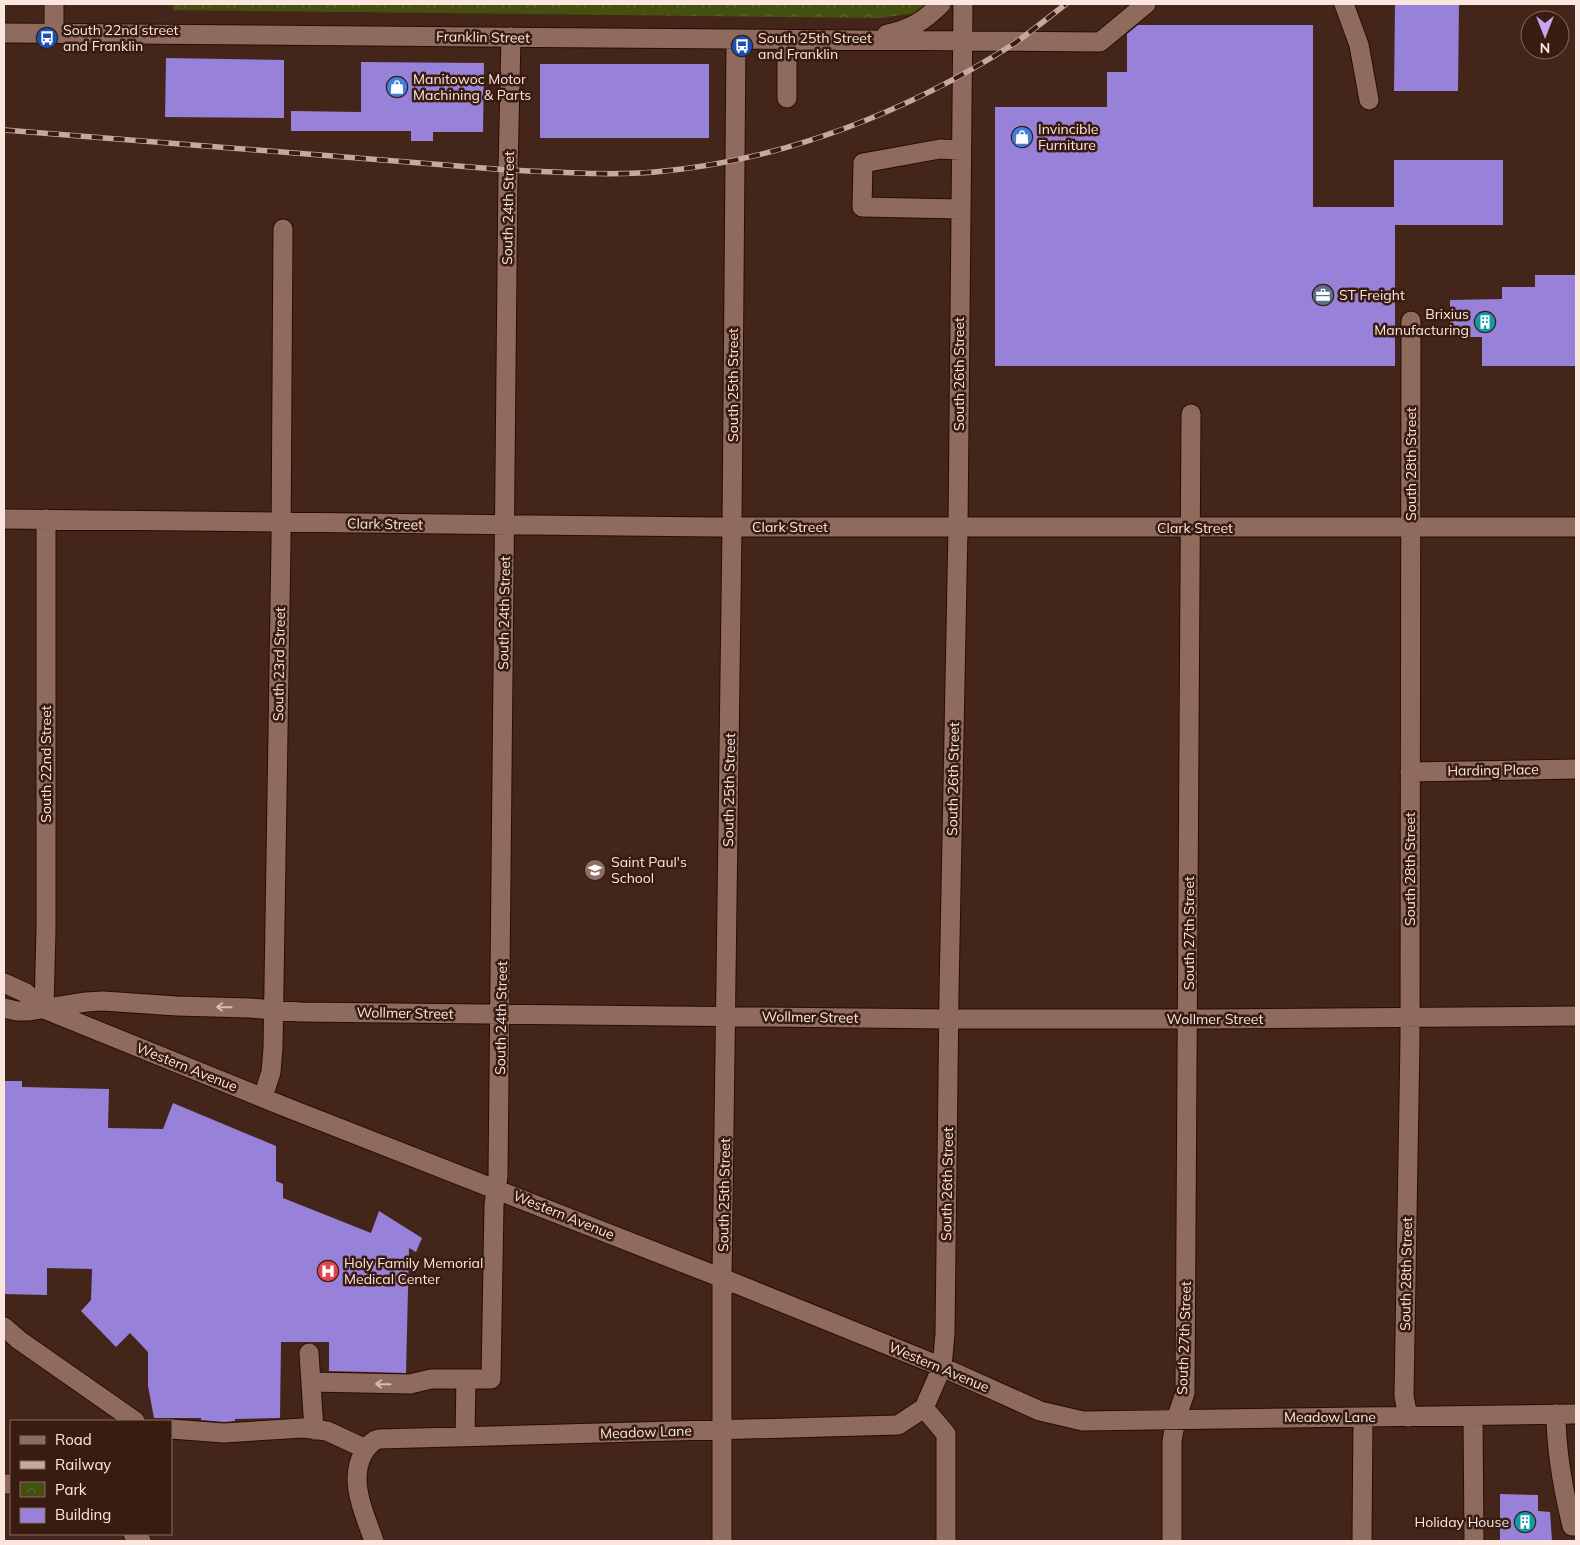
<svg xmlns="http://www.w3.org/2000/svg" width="1580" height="1545" font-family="Mulish,sans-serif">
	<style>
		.park { fill: url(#park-crowns) }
		.building { fill: #9881d8 }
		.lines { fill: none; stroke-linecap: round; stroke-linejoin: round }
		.minor-casing { stroke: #290d04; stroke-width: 21 }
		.minor { stroke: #8f6b5e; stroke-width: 19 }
		.rail-casing { stroke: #c2aaa2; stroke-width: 5.5 }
		.rail { stroke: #391c11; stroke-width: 4; stroke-dasharray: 11; stroke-linecap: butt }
		.oneway { stroke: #d5bbb2 }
		.labels { text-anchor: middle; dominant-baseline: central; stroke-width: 5; stroke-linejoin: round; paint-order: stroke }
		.poi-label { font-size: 14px; fill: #fbe6df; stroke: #391c11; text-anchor: start }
		.street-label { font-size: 14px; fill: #fbe6df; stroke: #391c11 }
	</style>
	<defs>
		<pattern id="park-crowns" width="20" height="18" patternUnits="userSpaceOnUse" patternTransform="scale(1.25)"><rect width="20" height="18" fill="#454f0e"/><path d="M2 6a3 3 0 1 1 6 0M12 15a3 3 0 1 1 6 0" fill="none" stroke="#616831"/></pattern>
	</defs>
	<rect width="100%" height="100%" fill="#44251a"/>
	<path class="park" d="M173,4h758l-15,9 -36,5 -707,-8z"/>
	<path class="building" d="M1395,4h64l-1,87h-64z
		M1138,25h175v182h81v-47h109v65h-108v141h-400v-259h112v-35h20v-38z
		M166,58l118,2v58l-119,-1z
		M361,62l123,1 -1,69h-50v9h-22v-10h-120v-20l70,1z
		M540,64h169v74h-169z
		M1535,275h41v91h-94v-29h-32v-37l52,-1v-12h33z
		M4,1081h18v6l87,2 -1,39 55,1 10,-26 103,43v35l7,3v14l88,35 8,-22 43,27 -6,14 -7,-4 -3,125 -77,-2v-29h-48l-1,76 -45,1v2l-11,1 -23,-2v-2h-47l-6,-32v-34l-18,-19 -14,14 -35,-36 10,-11 1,-31 -45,-1v27l-43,-1z
		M1500,1494l38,1v16l12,1 2,29h-52z"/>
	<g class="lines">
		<g class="minor-casing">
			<path id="minor" d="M1344,4l15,41 10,55
				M4,33l1096,9 46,-38
				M54,33v-29
				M887,34c23,-4 38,-14 54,-30
				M787,98v-58
				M960,209l-98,-2 1,-44 77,-14 21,1
				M4,519l710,8h862
				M1410,772l166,-3
				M4,983l22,10 18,16 244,99 434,170 220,89 98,44 43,10 493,-7
				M4,1008l13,3h11l58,-9 17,-1 74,5 72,2 51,4 649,7h259l368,-3
				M44,1009l2,-79v-411
				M263,1097l8,-25 2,-24 8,-505 2,-314
				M4,1327l15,13 116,81
				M309,1353l5,77
				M311,1382l99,2 21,-5h35
				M1556,1414c0,38 7,75 16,112h4
				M1473,1416l1,125
				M1408,1417l-4,-21 6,-357 1,-718
				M171,1429l53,4 79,-5 24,3 39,18
				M465,1437l1,-58h25l3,-174 4,-29 10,-1006 3,-133
				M4,1484h7
				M133,1534l8,7
				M374,1541c-9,-26 -26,-60 -11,-87 4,-7 8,-13 16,-15l519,-14 26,-17
				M722,1541v-263l10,-751 4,-488
				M946,1541v-107l-22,-26 18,-41 3,-33 4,-341 9,-466 5,-523
				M1172,1541v-100l4,-22 9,-26 6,-979
				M1362,1541l1,-124"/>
		</g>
		<use href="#minor" class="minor"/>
		<g class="rail-casing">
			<path id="rail" d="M4,130l504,40c49,2 98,6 147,2 127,-11 253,-60 360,-129 17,-12 34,-26 51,-39"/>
		</g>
		<use href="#rail" class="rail"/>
	</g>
	<defs><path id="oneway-shaft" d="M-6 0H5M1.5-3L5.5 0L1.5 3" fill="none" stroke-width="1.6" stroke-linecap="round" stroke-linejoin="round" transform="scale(1.25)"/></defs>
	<g class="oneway">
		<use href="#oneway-shaft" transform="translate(224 1007) rotate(-179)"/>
		<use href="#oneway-shaft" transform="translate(383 1384) rotate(-179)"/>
	</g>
	<defs>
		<g id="bus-disc" transform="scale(1.125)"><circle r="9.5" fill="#1a4fb4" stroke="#391c11"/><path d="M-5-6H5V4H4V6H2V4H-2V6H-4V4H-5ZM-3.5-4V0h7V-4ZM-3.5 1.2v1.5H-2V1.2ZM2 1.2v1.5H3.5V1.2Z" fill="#fff"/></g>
		<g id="shop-disc" transform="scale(1.125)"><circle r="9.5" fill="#3f7fe0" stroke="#391c11"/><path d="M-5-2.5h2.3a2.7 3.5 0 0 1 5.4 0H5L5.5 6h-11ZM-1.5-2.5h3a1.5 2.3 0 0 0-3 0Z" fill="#fff"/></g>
		<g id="office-disc" transform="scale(1.125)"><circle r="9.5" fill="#5c6f8a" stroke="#391c11"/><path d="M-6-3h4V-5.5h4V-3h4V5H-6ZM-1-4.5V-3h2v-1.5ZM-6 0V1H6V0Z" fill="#fff"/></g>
		<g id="building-disc" transform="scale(1.125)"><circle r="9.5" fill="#0f9aa8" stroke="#391c11"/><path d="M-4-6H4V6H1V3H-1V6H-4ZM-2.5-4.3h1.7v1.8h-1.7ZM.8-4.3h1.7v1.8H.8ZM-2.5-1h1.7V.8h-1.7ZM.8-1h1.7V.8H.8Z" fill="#fff"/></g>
		<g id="school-disc" transform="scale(1.125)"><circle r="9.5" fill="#8d6e63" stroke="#391c11"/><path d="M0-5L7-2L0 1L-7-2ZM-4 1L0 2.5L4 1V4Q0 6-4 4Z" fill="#fff"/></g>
		<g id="hospital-disc" transform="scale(1.125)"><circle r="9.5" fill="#e0444e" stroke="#391c11"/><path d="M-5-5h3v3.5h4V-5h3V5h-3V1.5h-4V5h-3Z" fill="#fff"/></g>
	</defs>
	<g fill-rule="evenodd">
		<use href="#bus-disc" x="47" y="38"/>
		<use href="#bus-disc" x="742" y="46"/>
		<use href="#shop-disc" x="397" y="87"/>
		<use href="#shop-disc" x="1022" y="137"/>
		<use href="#office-disc" x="1323" y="295"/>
		<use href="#building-disc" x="1485" y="322"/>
		<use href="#school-disc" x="595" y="870"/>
		<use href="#hospital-disc" x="328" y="1271"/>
		<use href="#building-disc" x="1525" y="1522"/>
	</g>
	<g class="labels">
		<g class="poi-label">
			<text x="63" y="30">South 22nd street<tspan x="63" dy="16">and Franklin</tspan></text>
			<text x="758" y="38">South 25th Street<tspan x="758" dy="16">and Franklin</tspan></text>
			<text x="413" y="79">Manitowoc Motor<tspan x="413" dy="16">Machining &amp; Parts</tspan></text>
			<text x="1038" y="129">Invincible<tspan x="1038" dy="16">Furniture</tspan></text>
			<text x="1339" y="295">ST Freight</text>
			<text x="1469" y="314" text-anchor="end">Brixius<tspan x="1469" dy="16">Manufacturing</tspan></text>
			<text x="611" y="862">Saint Paul's<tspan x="611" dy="16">School</tspan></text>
			<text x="344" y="1263">Holy Family Memorial<tspan x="344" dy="16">Medical Center</tspan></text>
			<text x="1509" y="1522" text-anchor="end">Holiday House</text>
		</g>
		<g class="street-label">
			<text transform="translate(483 37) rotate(1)">Franklin Street</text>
			<text transform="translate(508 208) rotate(-89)">South 24th Street</text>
			<text transform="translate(959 374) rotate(-90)">South 26th Street</text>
			<text transform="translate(733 385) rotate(-90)">South 25th Street</text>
			<text transform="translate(1411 464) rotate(-90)">South 28th Street</text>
			<text transform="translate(385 524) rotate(1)">Clark Street</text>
			<text x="790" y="527">Clark Street</text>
			<text x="1195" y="528">Clark Street</text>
			<text transform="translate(504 613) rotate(-89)">South 24th Street</text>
			<text transform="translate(279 664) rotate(-89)">South 23rd Street</text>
			<text transform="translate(46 764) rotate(-90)">South 22nd Street</text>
			<text transform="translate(1493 770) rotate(-1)">Harding Place</text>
			<text transform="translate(953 779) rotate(-89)">South 26th Street</text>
			<text transform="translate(729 790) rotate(-89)">South 25th Street</text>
			<text transform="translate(1410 869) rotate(-90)">South 28th Street</text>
			<text transform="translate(1189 933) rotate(-90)">South 27th Street</text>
			<text transform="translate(405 1013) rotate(1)">Wollmer Street</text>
			<text transform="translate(810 1017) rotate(1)">Wollmer Street</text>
			<text transform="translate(501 1018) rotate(-89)">South 24th Street</text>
			<text x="1215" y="1019">Wollmer Street</text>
			<text transform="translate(187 1067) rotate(22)">Western Avenue</text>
			<text transform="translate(947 1184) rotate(-89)">South 26th Street</text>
			<text transform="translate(724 1195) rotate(-89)">South 25th Street</text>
			<text transform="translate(564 1215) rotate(22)">Western Avenue</text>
			<text transform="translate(1406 1274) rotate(-89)">South 28th Street</text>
			<text transform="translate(1184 1338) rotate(-88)">South 27th Street</text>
			<text transform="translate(939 1367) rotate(23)">Western Avenue</text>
			<text x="1330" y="1417">Meadow Lane</text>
			<text transform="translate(646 1432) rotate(-2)">Meadow Lane</text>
		</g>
	</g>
	<rect width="1580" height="1545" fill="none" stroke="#fbe6df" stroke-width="10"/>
	<rect x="10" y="1420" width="162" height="115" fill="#391c11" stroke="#876d63"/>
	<rect x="20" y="1436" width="25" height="8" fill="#8f6b5e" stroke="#876d63"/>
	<text x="55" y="1445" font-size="15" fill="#fbe6df">Road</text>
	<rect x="20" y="1461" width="25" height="8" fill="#c2aaa2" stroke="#876d63"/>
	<text x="55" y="1470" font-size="15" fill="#fbe6df">Railway</text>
	<rect x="20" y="1482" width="25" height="15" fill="url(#park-crowns)" stroke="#876d63"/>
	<text x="55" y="1495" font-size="15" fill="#fbe6df">Park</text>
	<rect x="20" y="1508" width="25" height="15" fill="#9881d8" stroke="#876d63"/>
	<text x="55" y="1520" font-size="15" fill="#fbe6df">Building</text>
	<g transform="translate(1545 35) rotate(180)"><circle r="24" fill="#391c11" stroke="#876d63"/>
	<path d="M0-4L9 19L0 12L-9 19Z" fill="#c2a7f2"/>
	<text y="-8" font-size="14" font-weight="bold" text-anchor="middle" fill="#fbe6df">N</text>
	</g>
</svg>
